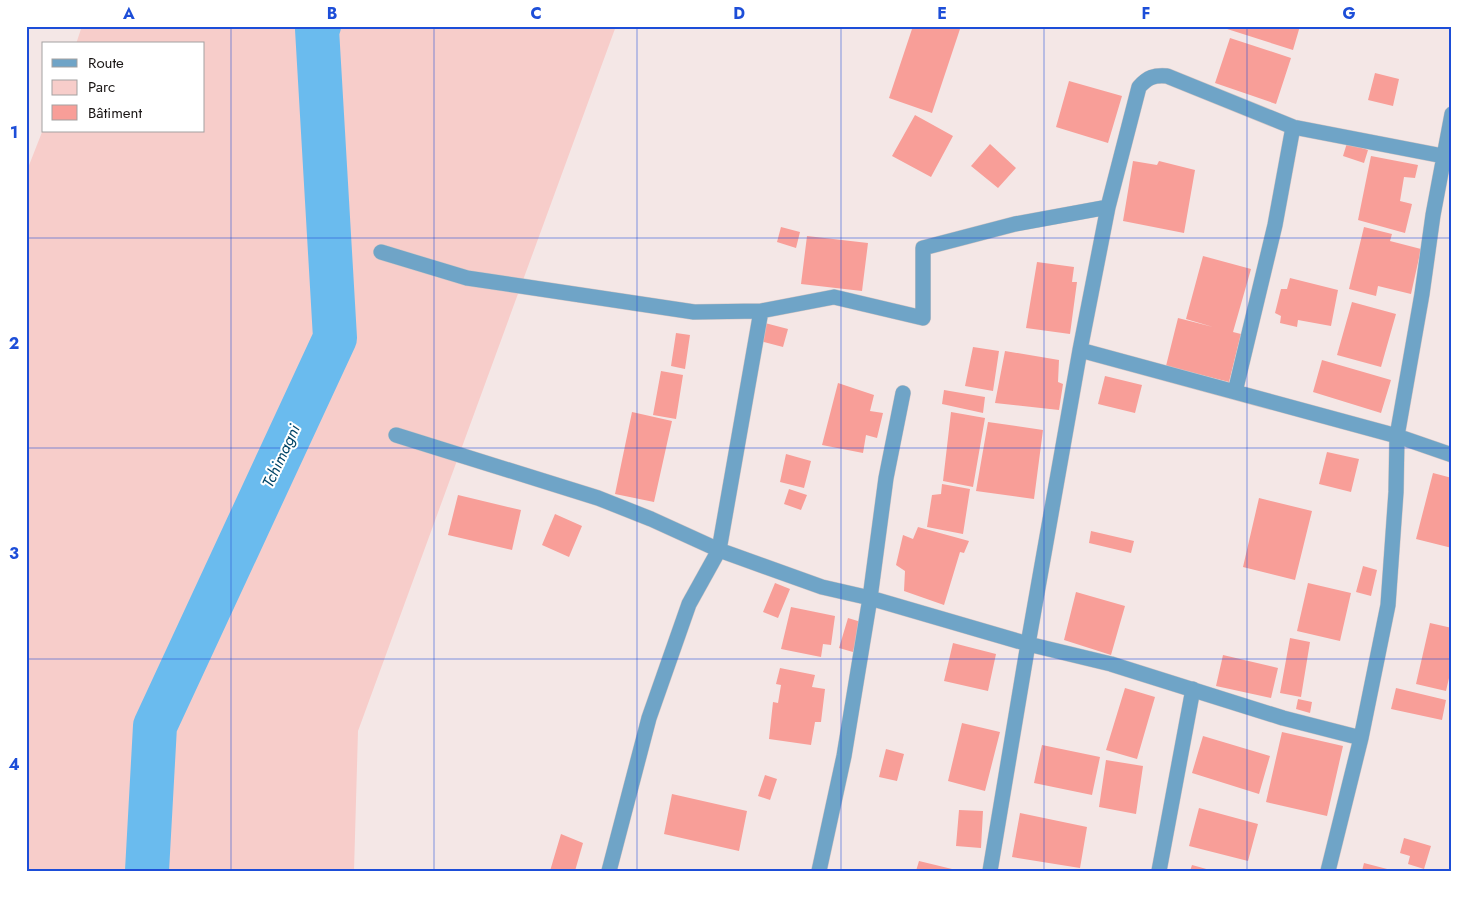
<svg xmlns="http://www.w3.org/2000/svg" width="1478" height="897" font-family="Jost,sans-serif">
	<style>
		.green { fill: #f7cdca }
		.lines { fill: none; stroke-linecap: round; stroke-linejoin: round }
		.river { stroke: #6abbee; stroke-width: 44 }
		.building { fill: #f89e98 }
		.street-casing { stroke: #d1c5c4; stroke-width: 16 }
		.street { stroke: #6fa4c7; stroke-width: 15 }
		.grid { fill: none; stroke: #1d4ed8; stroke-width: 1; stroke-opacity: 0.55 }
		.labels { text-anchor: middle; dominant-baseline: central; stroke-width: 4; stroke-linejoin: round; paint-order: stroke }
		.water-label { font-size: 16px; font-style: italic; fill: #004567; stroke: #fff }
		.neatline { fill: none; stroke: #1d4ed8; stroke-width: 2 }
		.grid-label { font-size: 16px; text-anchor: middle; font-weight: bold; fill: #1d4ed8 }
	</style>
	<rect width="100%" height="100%" fill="#f4e7e6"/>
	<path class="green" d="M82,26h534l-258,705 -4,140h-328v-698l18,-46v4h160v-87h-128z"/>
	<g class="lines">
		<path class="river" d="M147,871l8,-145 180,-388 -18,-309 2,-3"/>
	</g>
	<path class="building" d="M913,26h48l-29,87 -43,-15z
		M1224,26h76l-7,24 -69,-22z
		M1230,38l61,20 -15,46 -61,-21z
		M1375,73l24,6 -6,27 -25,-6z
		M1069,81l53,15 -14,47 -52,-16z
		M915,115l38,21 -22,41 -39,-21z
		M1347,143l21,7 -4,13 -21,-7z
		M990,144l26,24 -18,20 -27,-22z
		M1371,156l47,9 -3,13 -11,-1 -4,24 12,3 -7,29 -47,-13z
		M1133,161l24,4 2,-4 36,9 -11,63 -61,-12z
		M781,227l19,5 -4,16 -19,-6z
		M1364,227l28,7 -2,7 31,8 -10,45 -33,-8 -2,10 -27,-7z
		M807,236l61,7 -6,48 -61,-7z
		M1203,256l48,13 -18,63 8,2 -12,48 -63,-16 12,-48 35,9 -27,-8z
		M1037,262l37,5 -2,15h5l-7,52 -44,-6z
		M1290,278l48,12 -7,36 -33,-6 -1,7 -17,-4 1,-7 -6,-3 6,-24h6z
		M1352,302l44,12 -15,53 -44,-12z
		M765,323l23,6 -5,18 -23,-6z
		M676,333l14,2 -5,34 -14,-3z
		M973,347l26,4 -6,40 -28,-5z
		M1005,351l54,9 -1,22 5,2 -4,26 -64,-7z
		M1322,360l69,20 -10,33 -68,-21z
		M661,371l22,4 -7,44 -23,-4z
		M1105,376l37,9 -7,28 -37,-9z
		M838,383l36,12 -4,16 13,2 -6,25 -11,-3 -3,18 -41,-8z
		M944,390l41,7 -2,16 -41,-9z
		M632,412l40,9 -18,81 -39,-8z
		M951,412l34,6 -12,69 -30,-6z
		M988,422l55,8 -9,69 -58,-8z
		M1327,452l32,7 -8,33 -32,-8z
		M786,454l25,7 -7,27 -24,-6z
		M1433,473l19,5v70l-36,-9z
		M942,484l28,5 -7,45 -36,-7 5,-32 9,-1z
		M789,489l18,6 -6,15 -17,-6z
		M458,495l63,15 -9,40 -64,-15z
		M1259,498l53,13 -17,69 -52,-13z
		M555,514l27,12 -13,31 -27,-12z
		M918,527l51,14 -5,12 -4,-1 -16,53 -40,-14 1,-20 -9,-6 7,-30 10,4z
		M1091,531l43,10 -3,12 -42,-10z
		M1363,566l14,4 -6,26 -15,-4z
		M775,583l15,6 -12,29 -15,-6z
		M1308,583l43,10 -11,48 -43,-10z
		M1076,592l49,14 -14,49 -47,-15z
		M791,607l44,9 -4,29 -8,-1 -2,13 -40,-8z
		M848,618l13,4 -8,30 -14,-4z
		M1430,623l22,5v37l-6,26 -30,-7z
		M1290,638l20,4 -9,55 -21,-4z
		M953,643l43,11 -8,37 -44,-10z
		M1223,655l55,13 -7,30 -55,-12z
		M780,668l35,7 -3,12 13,2 -4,33h-6l-4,23 -42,-6 4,-37 5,1 3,-18 -5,-1z
		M1125,688l30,9 -18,62 -31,-9z
		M1396,688l50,12 -4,20 -51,-11z
		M1298,699l14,3 -2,11 -14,-4z
		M962,723l38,9 -15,59 -37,-10z
		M1282,732l61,14 -16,70 -61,-14z
		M1203,736l67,20 -11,38 -67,-21z
		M1042,745l58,12 -8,38 -58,-12z
		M886,749l18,5 -7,27 -18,-4z
		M1106,760l37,6 -7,48 -37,-7z
		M765,775l12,4 -7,21 -12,-4z
		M672,794l75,17 -8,40 -75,-17z
		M1199,808l59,16 -10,37 -59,-15z
		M959,810l24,1 -2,37 -25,-2z
		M1020,813l67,14 -7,41 -68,-11z
		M561,834l22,9 -8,28h-25z
		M1404,838l27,8 -7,23 -16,-5 2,-8 -10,-3z
		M919,861l33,8v2h-36z
		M1364,863l27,7 -1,1h-28z
		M1192,865l18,5v1h-20z"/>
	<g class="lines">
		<g class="street-casing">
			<path id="street" d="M381,252l86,26 227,34 67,-1 73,-14 89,21v-70l92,-24 93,-17
				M1080,350l317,86 55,19
				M1235,392l40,-167 18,-98
				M396,435l202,63 53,21 68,31 103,37 48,11 158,46 83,20 172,54 78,20
				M609,871l40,-153 40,-114 30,-54 42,-239
				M819,871l25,-115 26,-158 16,-120 17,-85
				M990,871l38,-227 52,-294 28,-143 31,-120c9,-10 15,-12 28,-11l126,51 150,29
				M1159,871l34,-182
				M1328,871l33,-133 27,-133 8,-113 1,-56 25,-142 11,-79 19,-101"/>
		</g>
		<use href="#street" class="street"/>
	</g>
	<path class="grid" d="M231,26v845M434,26v845M637,26v845M841,26v845M1044,26v845M1247,26v845M26,238h1426M26,448h1426M26,659h1426"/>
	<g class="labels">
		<g class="water-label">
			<text transform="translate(281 456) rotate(-65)">Tchimagni</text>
		</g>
	</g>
	<rect width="1478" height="897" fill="none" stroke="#ffffff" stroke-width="55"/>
	<rect x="42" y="42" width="162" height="90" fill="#ffffff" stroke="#a3a1a1"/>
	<rect x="52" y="59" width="25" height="8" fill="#6fa4c7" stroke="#a3a1a1"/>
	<text x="88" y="68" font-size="15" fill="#191514">Route</text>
	<rect x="52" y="80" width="25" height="15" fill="#f7cdca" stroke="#a3a1a1"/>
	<text x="88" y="92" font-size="15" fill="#191514">Parc</text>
	<rect x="52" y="105" width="25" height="15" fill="#f89e98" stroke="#a3a1a1"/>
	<text x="88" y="118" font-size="15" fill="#191514">Bâtiment</text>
	<rect x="28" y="28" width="1422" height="842" class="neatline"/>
	<g class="grid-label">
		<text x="129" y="19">A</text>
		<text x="332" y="19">B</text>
		<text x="536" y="19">C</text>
		<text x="739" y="19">D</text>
		<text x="942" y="19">E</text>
		<text x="1146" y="19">F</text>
		<text x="1349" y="19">G</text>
		<text x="14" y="138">1</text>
		<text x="14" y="349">2</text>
		<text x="14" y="559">3</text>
		<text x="14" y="770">4</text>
	</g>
</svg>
